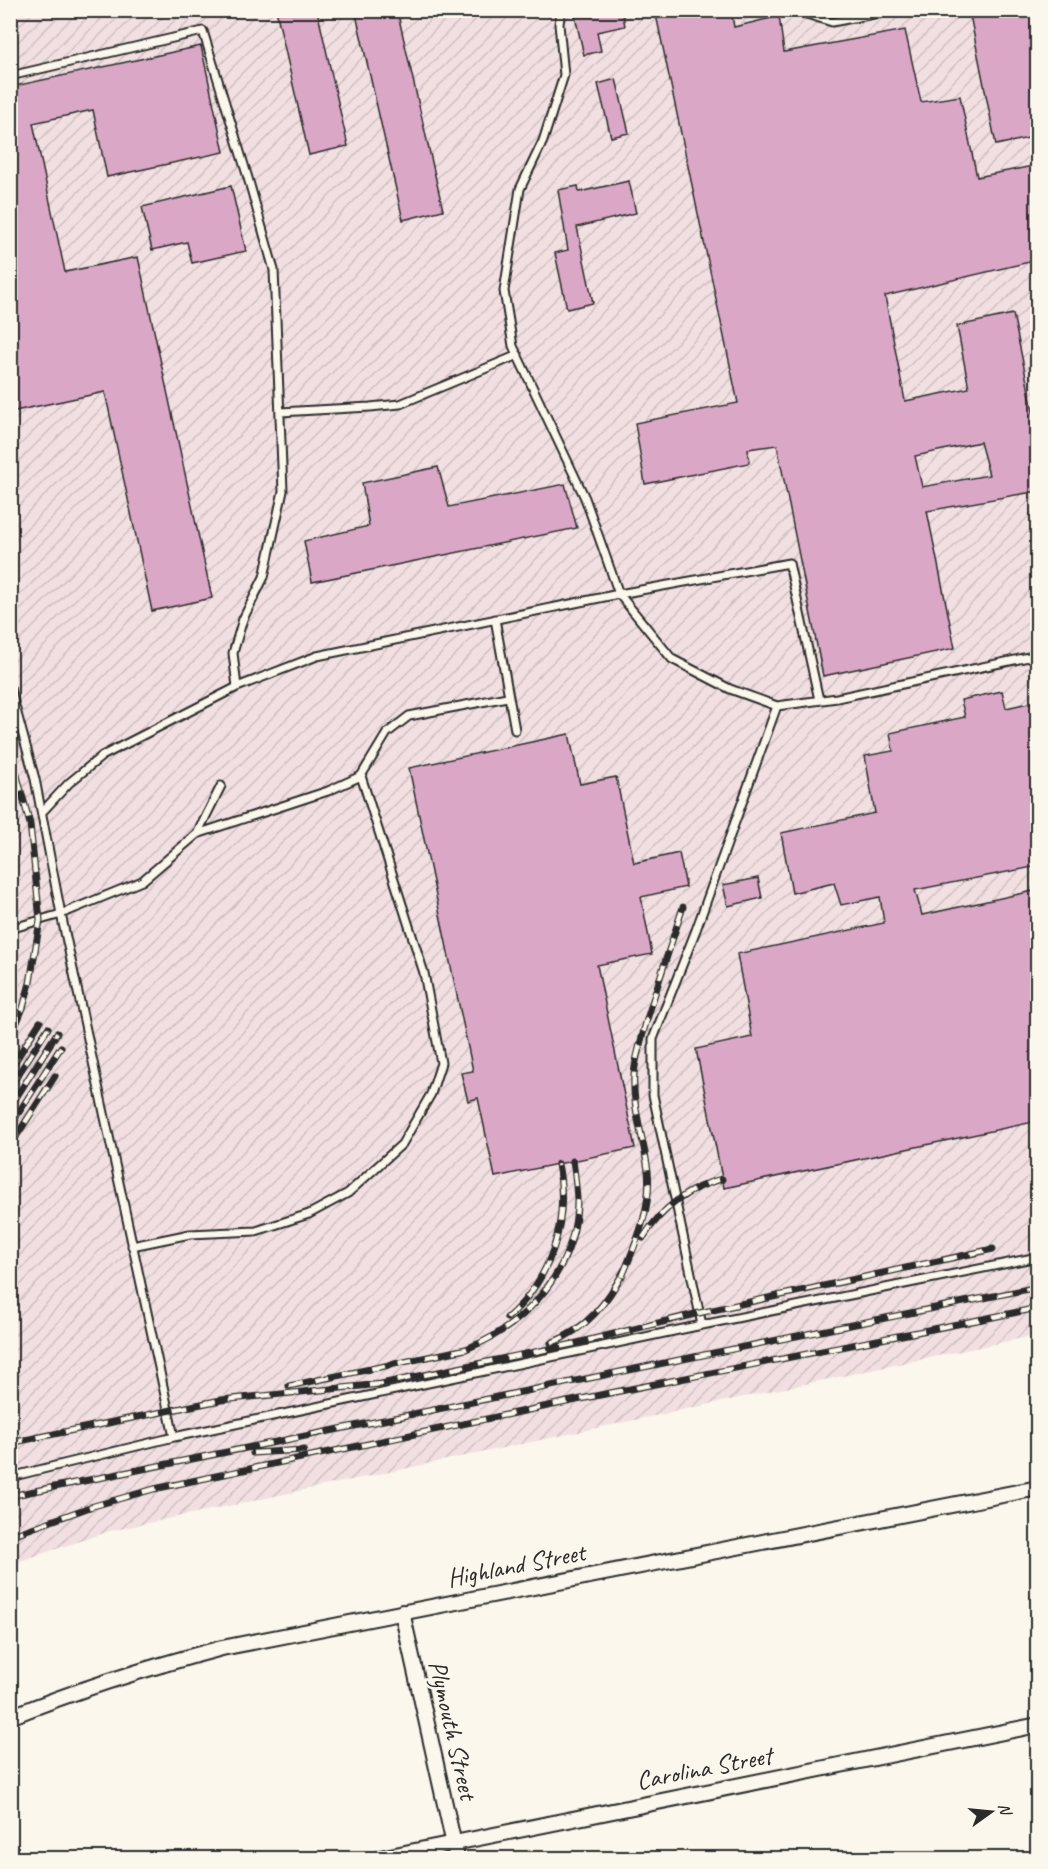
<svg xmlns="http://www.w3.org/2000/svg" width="1048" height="1869" font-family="Caveat,sans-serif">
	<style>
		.industrial { fill: url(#industrial-furrows) }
		.building { fill: #daa8c6; stroke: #2b2b2b; stroke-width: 1.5; fill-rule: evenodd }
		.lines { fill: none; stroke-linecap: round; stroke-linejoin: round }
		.lane-casing { stroke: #2b2b2b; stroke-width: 11 }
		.street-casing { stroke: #2b2b2b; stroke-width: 18 }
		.lane { stroke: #fbf7ec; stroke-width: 7 }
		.street { stroke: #fbf7ec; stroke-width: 14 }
		.rail-casing { stroke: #2b2b2b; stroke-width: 7 }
		.rail { stroke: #fbf7ec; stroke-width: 4.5; stroke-dasharray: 14; stroke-linecap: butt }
		.labels { text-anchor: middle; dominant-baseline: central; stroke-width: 5; stroke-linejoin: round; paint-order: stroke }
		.street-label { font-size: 26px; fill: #2b2b2b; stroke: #fbf7ec }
	</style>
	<defs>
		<pattern id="industrial-furrows" width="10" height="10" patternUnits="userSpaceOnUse" patternTransform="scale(1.5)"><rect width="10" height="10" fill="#f1dfe1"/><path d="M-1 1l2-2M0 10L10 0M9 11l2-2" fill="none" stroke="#cfc0c1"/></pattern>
	</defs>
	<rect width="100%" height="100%" fill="#fbf7ec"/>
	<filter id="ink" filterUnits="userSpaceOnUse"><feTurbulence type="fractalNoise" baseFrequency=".0167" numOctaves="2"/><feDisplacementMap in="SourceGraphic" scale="12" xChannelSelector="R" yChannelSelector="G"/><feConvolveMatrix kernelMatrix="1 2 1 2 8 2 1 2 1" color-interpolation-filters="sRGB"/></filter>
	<g filter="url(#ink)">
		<path class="industrial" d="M10,11h1027v1324l-927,196 -99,33z"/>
		<path class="building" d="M276,10h41l31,136 -39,9z
			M355,10h42l46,200 -40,10z
			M582,10h40l3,16 -28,6 4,19 -17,4 -10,-43z
			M655,10h76l3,17 45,-11 5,36 121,-22 16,72 39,-6 17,81 61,-12v95l-153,36 20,105 64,-13 -12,-62 56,-12 25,121v56l-111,20 28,137 -132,28 -46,-231 -29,4 1,14 -104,21 -10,-61 103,-20zM980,442l9,33 -67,12 -7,-31z
			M969,10h69v126l-42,9z
			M201,46l23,106 -117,25 -14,-67 -60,13 32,149 73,-15 74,341 -60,13 -47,-219 -95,20v-325z
			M616,79l13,54 -18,4 -13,-53z
			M629,181l7,32 -59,14 16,76 -26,6 -12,-56 13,-3 -10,-60 20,-4 1,6z
			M231,186l15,65 -54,12 -5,-21 -35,8 -10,-43z
			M438,467l11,40 116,-23 12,44 -265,54 -8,-41 65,-15 -7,-43z
			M1002,691l4,17 32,-7v165l-123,24 7,25 116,-25v231l-314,67 -28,-139 56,-12 -15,-83 147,-31 -4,-26 -39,8 -7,-22 -42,10 -11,-60 94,-20 -10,-57 28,-5 -3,-18 75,-16 -4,-17z
			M569,734l11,50 36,-7 18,86 45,-10 7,34 -45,10 11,57 -55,11 38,183 -140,29 -17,-79 -10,3 -7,-28 12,-2 -64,-303z
			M758,878l4,20 -34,8 -5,-21z"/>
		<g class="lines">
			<g class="lane-casing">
				<path id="lane" d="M561,10l-2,14 5,51 -21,66 -23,48 -16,102 9,55 72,152 34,96 53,65 58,30 47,17 60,-8 201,-43
					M794,10l38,12 63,-12
					M10,76l193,-45 45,147 26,92 9,221 -19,86 -21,42 -10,34 4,34
					M280,412l90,-5 30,-3 118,-49
					M495,619l20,111
					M10,688l25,91 26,135 113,523
					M42,812l27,-29 33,-27 135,-69 80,-31 302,-62 170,-31 30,137
					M197,834l131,-43 33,-15 26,-43 22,-17 98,-19
					M10,929l51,-15 81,-33 55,-47 24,-48
					M132,1246l58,-12 66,-3 53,-17 39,-21 54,-49 29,-50 10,-31 -17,-90 -63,-197
					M702,1325l-49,-230v-56l43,-109 81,-224
					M10,1477l164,-40 528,-112 336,-68"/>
			</g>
			<g class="street-casing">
				<path id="street" d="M402,1612l55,246
					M10,1717c69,-28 140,-50 212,-69l816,-160
					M380,1858l658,-133"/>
			</g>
			<use href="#lane" class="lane"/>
			<use href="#street" class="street"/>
			<g class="rail-casing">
				<path id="rail" d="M10,750l20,74 10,96 -10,63 -7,25 -13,30
					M10,1069l30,-47
					M10,1087l38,-59
					M10,1107l47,-74
					M10,1126l51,-79
					M10,1146l45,-70
					M643,1238c18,-29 46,-51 79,-59
					M622,1277c14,-34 30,-69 26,-106 -4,-32 -16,-63 -14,-96 1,-16 7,-33 11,-49 12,-40 25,-79 38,-119
					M507,1318c44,-38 63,-97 51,-154
					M551,1343c36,-14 56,-40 74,-74
					M289,1386l177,-37c61,-23 112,-82 111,-151 -1,-12 -2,-25 -4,-37
					M10,1443l211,-43 160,-16 192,-40 126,-31 294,-64
					M253,1453l51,-3
					M10,1496l1028,-209
					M10,1536l80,-29 64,-18 451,-95 433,-86"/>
			</g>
			<use href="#rail" class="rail"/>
		</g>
	</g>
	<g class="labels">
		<g class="street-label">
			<text transform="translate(516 1565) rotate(-11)">Highland Street</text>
			<text transform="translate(453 1730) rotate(77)">Plymouth Street</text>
			<text transform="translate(704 1768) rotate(-11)">Carolina Street</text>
		</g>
	</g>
	<rect width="1048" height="1869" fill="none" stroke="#fbf7ec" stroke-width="36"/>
	<rect x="18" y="18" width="1012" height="1833" fill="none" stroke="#2b2b2b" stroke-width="2" filter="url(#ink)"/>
	<g transform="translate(991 1812) rotate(75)" stroke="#fbf7ec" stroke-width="4.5" paint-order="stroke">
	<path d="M0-4.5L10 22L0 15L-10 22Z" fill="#2b2b2b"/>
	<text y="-9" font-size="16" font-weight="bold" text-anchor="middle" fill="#2b2b2b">N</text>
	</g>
</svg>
